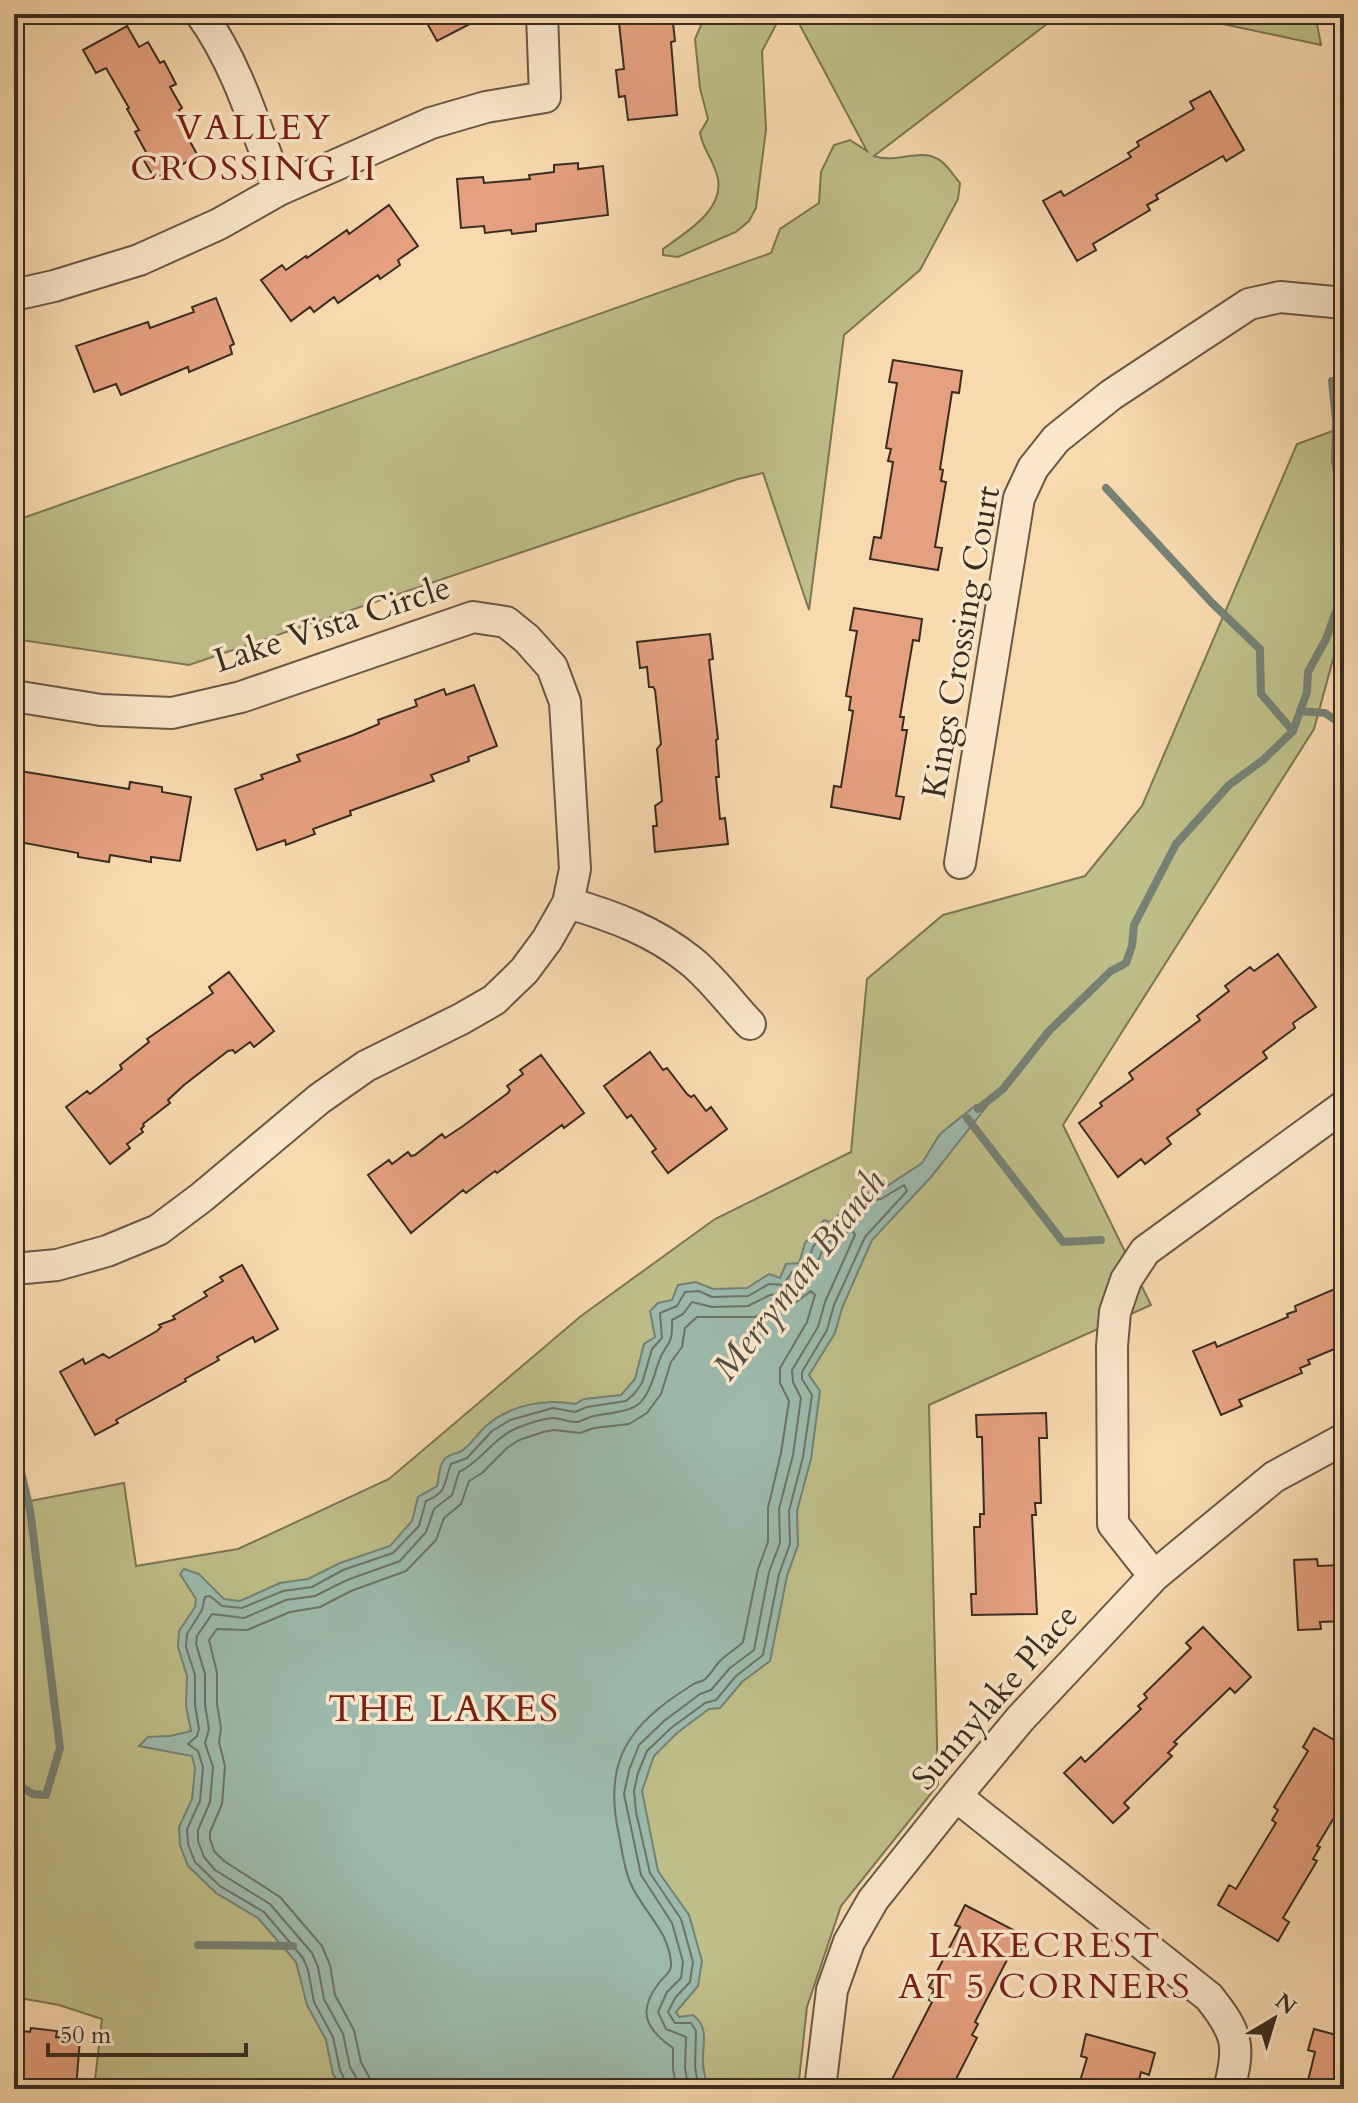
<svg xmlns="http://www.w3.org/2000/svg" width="1358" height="2103" font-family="Cardo,serif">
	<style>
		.green { fill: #bfbf89; stroke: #7c7654; stroke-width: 2 }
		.water { fill: #9dbaad; stroke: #758275; stroke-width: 2 }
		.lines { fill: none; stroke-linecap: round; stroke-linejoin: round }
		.shore { stroke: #6c7466; stroke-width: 2 }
		.stream { stroke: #758275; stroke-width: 8 }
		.building { fill: #e5a07f; stroke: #3a2d20; stroke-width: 2 }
		.minor-casing { stroke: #6a5844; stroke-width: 34 }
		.minor { stroke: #fae7cb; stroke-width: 30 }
		.labels { text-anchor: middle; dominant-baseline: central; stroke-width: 7; stroke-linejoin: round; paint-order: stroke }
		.street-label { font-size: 34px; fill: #3a2d20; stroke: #fae7cb }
		.neighbourhood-label { font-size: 36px; letter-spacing: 2px; fill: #7a1f14; stroke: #fae7cb }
		.water-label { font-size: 36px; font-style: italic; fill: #535043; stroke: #fae7cb }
		.quarter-label { font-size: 38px; letter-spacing: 2px; fill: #7a1f14; stroke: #fae7cb }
	</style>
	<rect width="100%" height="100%" fill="#f8daaf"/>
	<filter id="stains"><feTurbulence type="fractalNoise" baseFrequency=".0025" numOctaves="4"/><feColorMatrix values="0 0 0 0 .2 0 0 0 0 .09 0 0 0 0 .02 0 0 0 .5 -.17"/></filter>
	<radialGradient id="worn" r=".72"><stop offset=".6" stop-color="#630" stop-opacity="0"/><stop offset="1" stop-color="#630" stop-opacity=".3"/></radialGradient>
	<path class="green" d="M706,14h73l-2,9 -15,28 4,78 -10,79 -7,13 -13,11 -58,25 -15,-2v-6c23,-17 64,-40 54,-74 -4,-15 -14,-26 -17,-42l8,-14 -8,-31 -5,-49z
		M794,14h266l-186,142c20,8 45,-8 64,3 8,4 16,17 22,24l-2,16 -38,71 -76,65 -35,275 -46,-137 -25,6 -549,186 -175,-26v-124l12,2 745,-264 9,-24 39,-26 2,-31 13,-27 16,-5 17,11z
		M1176,14h139l6,31z
		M1344,427v192l-30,110 -251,396 88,180 -222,100 9,380 -97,121 -34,101 -9,82h-704l8,-70 -43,-14 -45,-8v-493l110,-21 12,83 102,-17 151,-70 192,-163 134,-97 136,-67 16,-173 76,-64 142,-39 57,-70 155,-362z"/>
	<path class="water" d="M986,1104l1,2 -56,71 -59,63 -30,68 -7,25 -26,42 11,16 -9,68 -14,52 1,34 -11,31 -17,85 -28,21 -22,26 -11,1 -32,24 -23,23 -12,35 16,80 31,44 13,46 -4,25 -22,26 3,5 14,-2c17,13 9,30 10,48 0,9 4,17 4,26h-364l-10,-15 -7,-34 -19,-35 -11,-43 -38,-44 -42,-25 -28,-27 -8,-21 -1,-18 13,-28 3,-31 -3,-12 -53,-10 9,-9 22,-1 21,-5 -5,-25 1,-30 -9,-29 1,-16 16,-24 1,-8 -16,-25 4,-5 15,5 25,25 16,2 40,-18 28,-4 32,-16 50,-17 22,-25 6,-24 19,-11c2,-8 2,-24 10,-29 5,-4 12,-3 17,-8 8,-6 14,-16 22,-23 24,-21 59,-28 89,-22l9,-5 37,-4 14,-16 9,-35 11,-7 -5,-26 8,-8 14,-3 6,-15 18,-3 17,7 34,-1 22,-14 11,4 6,-14 13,-1 6,-20 19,-23 6,2 37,-29 11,-1 44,-29 18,-29 36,-29z"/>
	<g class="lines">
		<path class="shore" d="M349,2089l-9,-19 -7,-33 -19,-35 -6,-32 -5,-12 -39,-46 -44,-26 -25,-24 -7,-18 -1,-15 13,-28 3,-34 -5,-16 -10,-7 9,-8 2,-7 -4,-24v-30l-9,-28 1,-13 15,-24 3,-13 5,-1 12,10 20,2 41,-17 29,-4 31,-17 50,-17 26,-27 7,-25c22,-9 17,-16 25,-37l16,-6 25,-27 18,-11 43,-12 22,4 12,-5 39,-6 8,-7 8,-11 10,-34 10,-11 -2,-25 17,-7 8,-14 14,-1 13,6 36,-1 21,-12 14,1 9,-13 13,-5 8,-20 12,-16 10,-3 34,-27 12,-2 23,-14 3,6 -42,46 -31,68 -7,25 -25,42v7l10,16 -9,62 -14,54 1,33 -11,30 -16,81 -27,21 -20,24 -11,3 -34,25 -24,23 -9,22 -4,18 2,21 14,61 31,46 12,43 -3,20 -15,16 -7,14 7,11h16l5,8 -1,36 4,22
			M359,2089l-2,-10 -7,-12 -7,-33 -19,-35 -6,-32 -6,-14 -42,-49 -55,-34 -11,-13 -6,-16v-11l12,-28 3,-35 -8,-24 4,-14 -4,-24v-31l-9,-30 1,-8 15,-22 32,4 42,-18 29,-4 32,-16 53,-19 26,-29 8,-23 18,-14 7,-23c22,-10 34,-34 58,-44 10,-4 24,-9 35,-10 8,0 16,4 25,4 6,-1 11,-5 17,-6 45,-8 49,-4 64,-52 7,-23 15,-14 14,-44l11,-6 9,-12 20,5 36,-1 22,-11 17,-1 12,-12 14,-8 9,-23 8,-10 22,-12 3,6 -30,67 -7,25 -26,43 1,12 8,16 -8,57 -14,54 1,34 -11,29 -15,78 -24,18 -19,22 -11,4 -36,27 -25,24 -10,25 -5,24 17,81 31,48 11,39 -2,16 -14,14 -9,20 8,17 20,8 -1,31 4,21
			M371,2089l-2,-12 -8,-15 -7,-32 -19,-35 -5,-30 -8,-19 -42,-49 -56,-36 -10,-10 -4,-12v-7l12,-28 3,-38 -6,-24 2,-14 -4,-24v-31l-8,-33 8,-11 30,1 43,-18 30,-5 31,-16 55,-20 30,-31 8,-22 17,-14 8,-23 13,-8 25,-25 12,-8 24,-8 11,-2 26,3 14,-5 35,-4 18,-11 14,-19 10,-32 11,-15 3,-19 12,-11h58l18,-9 19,-3 19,-14 4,4 -8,27 -27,46v15l9,18 -8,52 -13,55v34l-10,27 -15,73c-7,7 -16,12 -23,19 -6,6 -10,15 -16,19 -4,2 -8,2 -12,5 -62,39 -90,74 -73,150 3,15 5,33 11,47 12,29 39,48 41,81 1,10 -7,13 -12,20 -23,29 -12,47 14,65v21l4,20"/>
		<path class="stream" d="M1332,381l4,39 -1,41 9,53
			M1106,488l106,115 48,46 1,45 32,37
			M1300,711l25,2 19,13
			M978,1109l25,-20 46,-58 62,-60 15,-8 6,-17 2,-21 42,-81 53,-59 34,-25 30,-29 14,-39 1,-20 18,-33 18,-50
			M967,1118l96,124 38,-2
			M14,1442l16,68 30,238 -14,47 -13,-1 -19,-11
			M198,1945l95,1"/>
	</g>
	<path class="building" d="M422,14h67l-52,27z
		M618,14h54l3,27 -4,1 6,73 -49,5 -3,-24 -6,1 -3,-27 8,-1z
		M127,26l12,21 9,-5 12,21 4,-2 12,23 -6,3 12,21 -3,2 12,21 -5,3 12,22 -43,23 -13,-22 5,-3 -12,-22 4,-2 -12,-21 2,-1 -23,-40 -10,5 -13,-23z
		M1210,91l34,59 -18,11 -3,-5 -67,39 2,4 -11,6 3,5 -57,34 3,6 -19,11 -34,-60 18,-10 3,5 67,-39 -3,-4 11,-7 -2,-4 57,-33 -4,-7z
		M578,163v6l25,-3 5,49 -72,9v7l-24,3 -1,-4 -26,3 -1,-7 -23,2 -4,-49 26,-2 1,6 46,-4 -1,-4 25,-3v-7z
		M389,205l29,41 -20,14 2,5 -20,14 -2,-4 -40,28 -4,-6 -20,15 -4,-5 -19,14 -30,-41 21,-15 4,5 20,-14 1,2 40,-28 2,4z
		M216,298l18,46 -4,2 2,8 -43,18 -1,-5 -67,28 -5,-11 -22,8 -18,-46 72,-24 2,6 44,-16 -2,-5z
		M893,360l69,11 -3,22 -7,-1 -12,77 3,1 -2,11 5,1 -11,65 7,1 -4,22 -68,-11 4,-22 7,1 12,-76 -5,-1 3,-12 -5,-1 11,-65 -8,-1z
		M854,608l68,11 -3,22 -6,-1 -13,77h4l-2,13h5l-11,66 8,1 -4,22 -69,-12 3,-21 7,1 12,-76 -4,-1 2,-13 -5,-1 11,-65 -7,-1z
		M710,634l3,25 -4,1 9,79 -2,1 3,37h-3l4,42 5,-1 3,26 -73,8 -2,-26h4l-2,-20 7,-5 -5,-52 4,-5 -6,-54 -2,-3h-4l-2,-20 -7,1 -3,-26z
		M474,685l23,61 -29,11 1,4 -38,14 3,6 -84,30 1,4 -38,14 2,5 -29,11 -1,-5 -28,10 -22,-61 28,-10 -2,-4 39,-14 -3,-6 56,-20 26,-11 -1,-4 39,-14 -2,-6 29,-11 2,6z
		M14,770l115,19 1,-7 32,5v5l29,5 -11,64 -29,-4v5l-41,-7 -1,7 -31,-5v-4l-64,-12z
		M1278,954l38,53 -23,16 2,5 -32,24 4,6 -70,52 3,4 -33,24 4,6 -26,20 -4,-5 -23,18 -39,-54 23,-17 -2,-3 33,-24 -4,-6 71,-53 -3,-4 32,-25 -4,-5 25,-19 4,4z
		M229,972l45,59 -20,16 -4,-5 -15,11 -2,-3 -5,1 -44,34 -16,15 2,3 -27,21 1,2 -3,3 2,3 -16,12 3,4 -20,16 -44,-57 21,-16 3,3 32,-25 -2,-4 29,-23 -2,-3 66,-46 -4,-6z
		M650,1052l13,18 4,-2 20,26 4,3 3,-2 12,16 5,-4 16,22 -59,44 -16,-21 4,-3 -25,-34 -4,3 -23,-32z
		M541,1055l43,58 -20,15 -2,-3 -65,48 -2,-2 -29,22 -3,-3 -52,43 -43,-58 21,-15 3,4 16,-12 3,4 4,-1 27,-21 3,4 18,-12 45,-33 2,-3 -3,-4 16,-12 -3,-4z
		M242,1265l36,64 -23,13 -2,-5 -36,20 2,3 -34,19 1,2 -70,39 2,3 -23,12 -35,-63 23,-13 2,5 18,-10 6,4 48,-27 4,-4 -2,-2 16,-6 -2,-3 34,-20 -3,-4 19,-11 -3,-4z
		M1344,1285v60l-36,15 2,4 -10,4 2,5 -63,27 3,6 -21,9 -28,-64 22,-9 2,5 71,-30 -1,-3 9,-3 -1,-5z
		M1046,1413l1,25h-8l2,65h-6l1,12h-4l5,99 -65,1 -1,-21h5l-2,-67h6v-13h4l-2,-77h-5l-1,-22z
		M1317,1559l1,7 24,-1 2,56 -24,1 1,7 -23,1 -4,-70z
		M1203,1627l48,50 -16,16 -5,-5 -56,54 3,2 -9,9 4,3 -48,47 5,5 -16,15 -49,-50 17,-16 4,5 56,-53 -3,-3 9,-8 -3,-4 47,-46 -5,-5z
		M1314,1728l30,18v55l-27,45 3,1 -7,12 4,2 -34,57 6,4 -11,19 -60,-36 11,-20 7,4 40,-66 -4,-3 6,-10 -4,-3 34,-56 -5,-4z
		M965,1905l62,32 -10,20 -7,-3 -35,68 3,2 -6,11 5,3 -26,51h-64l45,-87 -3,-2 5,-10 -5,-3 31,-60 -5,-2z
		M31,2028l26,3 -1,6 24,2 -4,49 -62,-8v-50l16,2z
		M1314,2029l30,8v52h-38l9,-37 -7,-2z
		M1086,2034l69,19 -6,22 -8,-3 -4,17h-51l1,-6 -7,-2 7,-23 -6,-2z"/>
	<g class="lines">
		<g class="minor-casing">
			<path id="minor" d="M201,14c38,53 55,116 78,176
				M14,295l40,-9 85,-26 80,-36 60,-34 152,-67 55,-16 59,-10 -3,-83
				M14,696l87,14 71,3 69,-16 232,-80 33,5 21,17 25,28 13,35 10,167 -7,34 -21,37 -23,31 -30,29 -33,19 -95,47 -47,33 -117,98 -44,33 -51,21 -50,14 -43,4
				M960,863l59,-365 14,-30 23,-29 55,-44 138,-91 31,-7 64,6
				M568,903c45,13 86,28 123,58 22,18 40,43 59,63
				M1154,1576l-41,-52 -1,-178 3,-34 11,-32 19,-29 199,-145
				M956,1796l253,201c28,35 32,48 20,92
				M820,2089l12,-99 17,-48 24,-42 83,-104 64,-77 134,-143 120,-99 70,-38"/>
		</g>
		<use href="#minor" class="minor"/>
	</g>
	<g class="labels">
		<g class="street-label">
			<text transform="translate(332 624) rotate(-18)">Lake Vista Circle</text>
			<text transform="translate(961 642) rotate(-80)">Kings Crossing Court</text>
			<text transform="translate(995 1697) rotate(-49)">Sunnylake Place</text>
		</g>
		<g class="neighbourhood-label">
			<text x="254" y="127">VALLEY<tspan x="254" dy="41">CROSSING II</tspan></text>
			<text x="1045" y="1945">LAKECREST<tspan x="1045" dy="41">AT 5 CORNERS</tspan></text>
		</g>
		<g class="water-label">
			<text transform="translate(799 1275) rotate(-52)">Merryman Branch</text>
		</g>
		<g class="quarter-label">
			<text x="444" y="1709">THE LAKES</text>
		</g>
	</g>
	<rect width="1358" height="2103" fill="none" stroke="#f8daaf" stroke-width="48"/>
	<rect x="16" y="16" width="1326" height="2071" fill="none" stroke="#3a2d20" stroke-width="4"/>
	<rect x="24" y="24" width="1310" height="2055" fill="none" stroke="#3a2d20" stroke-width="2"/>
	<g transform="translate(1274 2019) rotate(38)" stroke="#fae7cb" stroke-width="6" paint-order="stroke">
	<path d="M0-6L14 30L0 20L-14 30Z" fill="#3a2d20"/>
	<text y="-12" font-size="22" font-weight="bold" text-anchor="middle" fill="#3a2d20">N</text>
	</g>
	<path d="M48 2043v12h198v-12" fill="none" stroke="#3a2d20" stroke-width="4"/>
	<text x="60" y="2043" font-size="24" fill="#3a2d20" stroke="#fae7cb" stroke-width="6" paint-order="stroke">50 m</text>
	<rect width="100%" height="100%" filter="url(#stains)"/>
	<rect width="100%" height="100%" fill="url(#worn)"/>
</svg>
